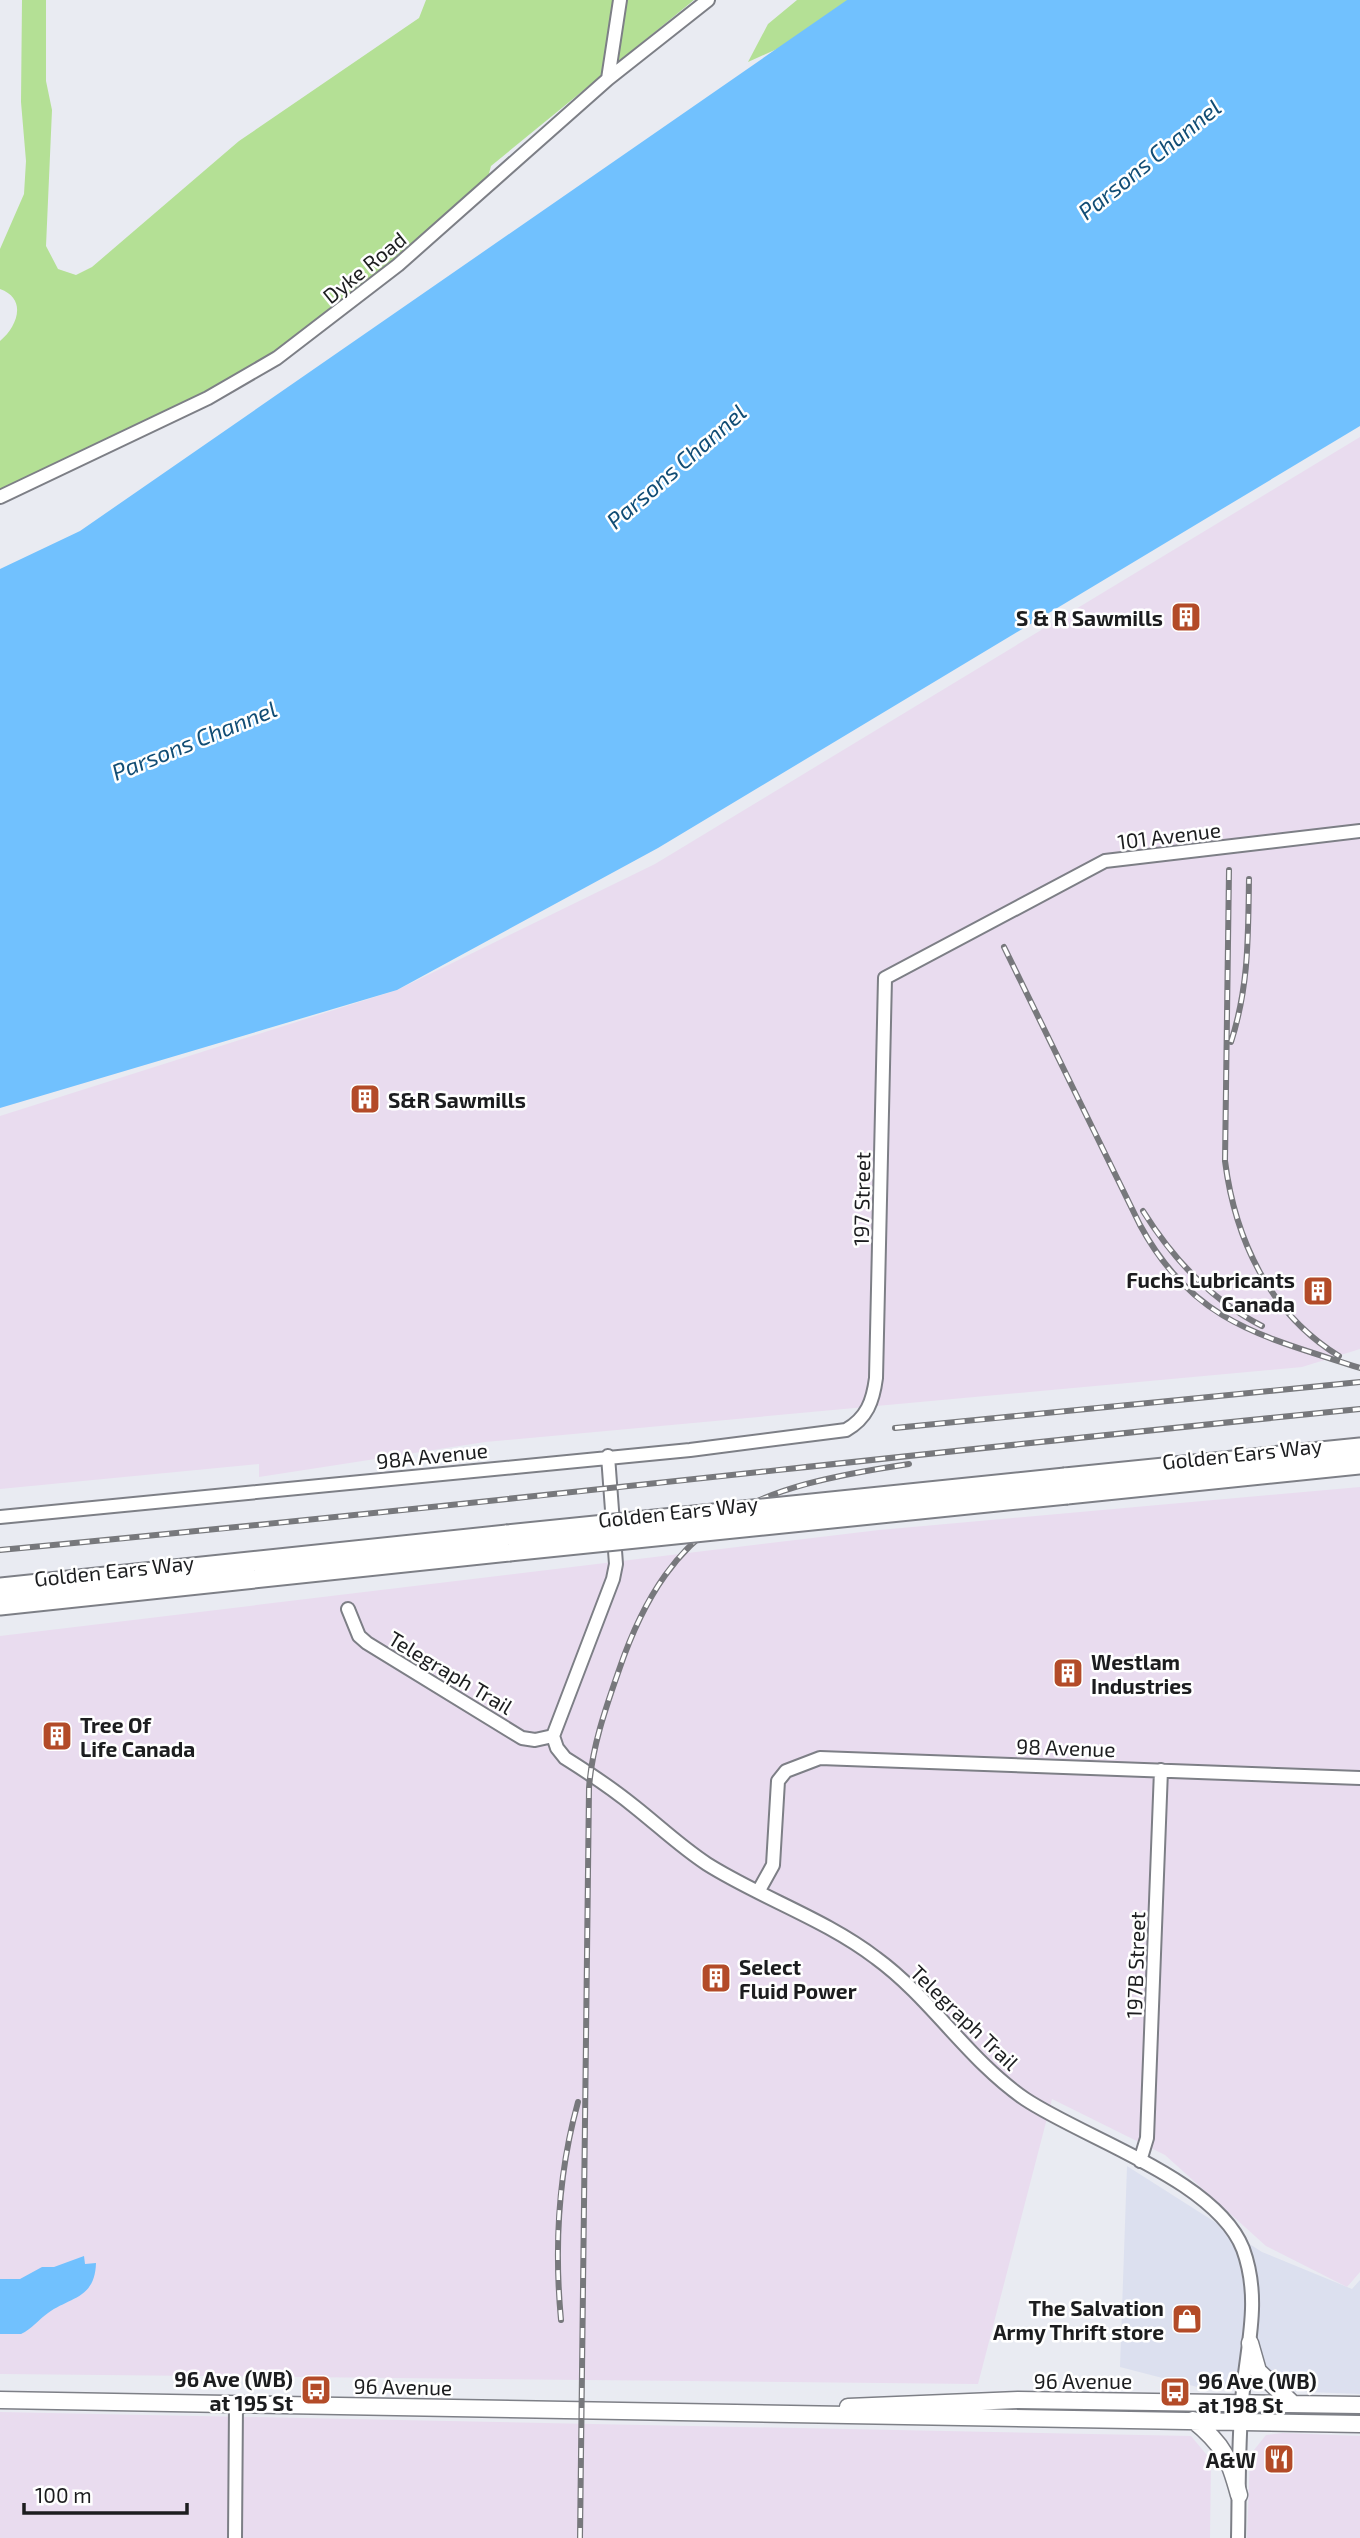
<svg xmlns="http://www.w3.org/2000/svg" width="1360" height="2538" font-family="'Exo 2',sans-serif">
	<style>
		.built { fill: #dce0ef }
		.industrial { fill: #e9dcef }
		.green { fill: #b4e095 }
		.water { fill: #71c1fe }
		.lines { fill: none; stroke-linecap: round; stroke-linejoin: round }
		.minor-casing { stroke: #7d7f86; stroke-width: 16 }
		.major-casing { stroke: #7d7f86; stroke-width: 19 }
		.highway-casing { stroke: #7d7f86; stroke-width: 23 }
		.minor { stroke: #fff; stroke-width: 12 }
		.major { stroke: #fff; stroke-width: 16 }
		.highway { stroke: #fff; stroke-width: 19 }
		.rail-casing { stroke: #77787c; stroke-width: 6 }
		.rail { stroke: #fff; stroke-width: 3.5; stroke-dasharray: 10; stroke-linecap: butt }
		.highway-bridge-casing { stroke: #7d7f86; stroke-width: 23; stroke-linecap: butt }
		.highway-bridge { stroke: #fff; stroke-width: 19 }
		.labels { text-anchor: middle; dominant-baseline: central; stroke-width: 5; stroke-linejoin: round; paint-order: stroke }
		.street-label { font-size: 21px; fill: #1c1d1f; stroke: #fff }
		.poi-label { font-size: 21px; font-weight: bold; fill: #1c1d1f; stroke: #fff; text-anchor: end }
		.water-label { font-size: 23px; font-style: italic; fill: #114d75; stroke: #fff }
	</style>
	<rect width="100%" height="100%" fill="#e9ebf2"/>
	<path class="built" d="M1127,2166l135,86 90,37 8,-9v114l-159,-6 -81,-21z"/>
	<path class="industrial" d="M1360,437v912l-58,18 -817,75 -226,35v-13l-259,25v-373l397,-126 258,-126z
		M1360,1487v785l-13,15 -81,-41 -101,-91 -113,-56 -74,285 -978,-10v-738l879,-106z
		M0,2412l1191,24 20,24 -1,78h-1210z
		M1283,2433l77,3v102h-113l3,-83 16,-20z"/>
	<path class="green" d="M22,0h24v81l6,29 -6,136 12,23 18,6 16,-8 147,-126 180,-123 7,-18h268l-203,166 -3,11 -13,12c-76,67 -152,135 -239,188 -75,45 -157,77 -236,114v-150c17,-14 28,-42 0,-52v-40l24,-55 2,-33 -5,-59z
		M797,0h56l-43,34 -62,28 20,-38z"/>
	<path class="water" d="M847,0h513v426l-702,422 -261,142 -397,118v-539l80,-38z
		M84,2256l1,8 11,-1c-1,36 -26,34 -48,50 -10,7 -16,16 -27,21h-21v-55h20l22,-12h12z"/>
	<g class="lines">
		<g class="minor-casing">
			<path id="minor" d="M608,79l12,-79
				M0,497l208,-99 69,-40 121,-93 210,-186 100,-79
				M608,1456l8,108 -3,15 -60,157 4,12 8,10c24,15 48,31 70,49 24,19 46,40 72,57 54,34 118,55 169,94 55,40 92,102 149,141 60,40 191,81 218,150 19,52 3,99 -1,152 -4,45 -3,92 -4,137
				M0,1517l690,-67 156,-20c21,-12 27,-29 30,-52l9,-400 220,-117 255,-30
				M348,1609l11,27 8,7 155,95 13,2 18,-4
				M758,1892l15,-27 5,-84 8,-10 34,-13 540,20
				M1140,2161l7,-23 14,-368
				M235,2538l1,-134"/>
		</g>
		<g class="major-casing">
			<path id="major" d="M1250,2343l8,28 34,32
				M0,2400l1360,24
				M848,2407l170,-7 342,5
				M1193,2420c31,25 36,38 46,75"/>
		</g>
		<g class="highway-casing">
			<path id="highway" d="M1065,1478l295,-30
				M1067,1494l293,-30
				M0,1588l507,-53
				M0,1605l509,-54"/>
		</g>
		<use href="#minor" class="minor"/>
		<use href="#major" class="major"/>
		<use href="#highway" class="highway"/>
		<g class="rail-casing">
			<path id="rail" d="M1229,870l-4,291c10,78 44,152 114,195
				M1004,947l136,278c53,98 122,111 220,143
				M1231,1042c18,-56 17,-105 18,-163
				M1143,1211c30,48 68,89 119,115
				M895,1428l465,-46
				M0,1550c454,-42 906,-96 1360,-141
				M561,2320c-7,-75 -3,-146 17,-218
				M580,2538l9,-750c3,-41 16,-78 30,-118 53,-156 137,-183 290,-206"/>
		</g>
		<use href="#rail" class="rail"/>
		<g class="highway-bridge-casing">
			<path id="highway-bridge" d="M507,1535l558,-57
				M509,1551l558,-57"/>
		</g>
		<use href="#highway-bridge" class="highway-bridge"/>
	</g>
	<defs>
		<g id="building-square" transform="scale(1.575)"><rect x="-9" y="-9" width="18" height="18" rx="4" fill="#b34b28" stroke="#fff"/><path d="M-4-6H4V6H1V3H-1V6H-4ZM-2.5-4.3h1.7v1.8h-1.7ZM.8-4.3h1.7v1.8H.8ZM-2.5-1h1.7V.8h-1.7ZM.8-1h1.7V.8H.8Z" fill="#fff"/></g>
		<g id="shop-square" transform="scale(1.575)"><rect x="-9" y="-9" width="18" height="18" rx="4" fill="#b34b28" stroke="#fff"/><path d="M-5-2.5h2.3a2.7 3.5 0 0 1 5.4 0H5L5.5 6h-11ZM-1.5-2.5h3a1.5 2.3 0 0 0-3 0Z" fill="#fff"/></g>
		<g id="bus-square" transform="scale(1.575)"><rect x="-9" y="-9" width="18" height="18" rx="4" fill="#b34b28" stroke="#fff"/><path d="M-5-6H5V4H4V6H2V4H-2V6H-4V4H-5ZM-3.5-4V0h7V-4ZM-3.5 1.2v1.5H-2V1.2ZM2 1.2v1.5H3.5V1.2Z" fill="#fff"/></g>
		<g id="restaurant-square" transform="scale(1.575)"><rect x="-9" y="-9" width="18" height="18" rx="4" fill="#b34b28" stroke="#fff"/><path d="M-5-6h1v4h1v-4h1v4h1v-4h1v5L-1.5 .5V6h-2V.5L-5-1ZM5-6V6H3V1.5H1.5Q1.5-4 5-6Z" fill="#fff"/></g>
	</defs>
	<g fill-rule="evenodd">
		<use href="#building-square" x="1186" y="617"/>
		<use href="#building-square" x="365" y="1099"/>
		<use href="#building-square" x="1318" y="1291"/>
		<use href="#building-square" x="1068" y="1673"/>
		<use href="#building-square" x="57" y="1736"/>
		<use href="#building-square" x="716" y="1978"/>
		<use href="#shop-square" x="1187" y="2319"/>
		<use href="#bus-square" x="316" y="2390"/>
		<use href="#bus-square" x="1175" y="2392"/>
		<use href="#restaurant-square" x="1279" y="2459"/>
	</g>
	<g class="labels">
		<g class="street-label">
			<text transform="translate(364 267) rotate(-39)">Dyke Road</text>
			<text transform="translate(1169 835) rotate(-7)">101 Avenue</text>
			<text transform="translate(861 1199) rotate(-89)">197 Street</text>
			<text transform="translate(1242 1453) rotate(-6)">Golden Ears Way</text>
			<text transform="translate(432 1455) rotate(-6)">98A Avenue</text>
			<text transform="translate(678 1511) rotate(-6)">Golden Ears Way</text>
			<text transform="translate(114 1570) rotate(-6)">Golden Ears Way</text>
			<text transform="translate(451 1672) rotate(31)">Telegraph Trail</text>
			<text transform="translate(1066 1747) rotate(2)">98 Avenue</text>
			<text transform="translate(1135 1965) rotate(-88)">197B Street</text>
			<text transform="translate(965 2017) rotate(44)">Telegraph Trail</text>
			<text x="1083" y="2380">96 Avenue</text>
			<text transform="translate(403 2386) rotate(1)">96 Avenue</text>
		</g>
		<g class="poi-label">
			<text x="1163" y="617">S &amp; R Sawmills</text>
			<text x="388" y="1099" text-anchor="start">S&amp;R Sawmills</text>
			<text x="1295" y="1279">Fuchs Lubricants<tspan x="1295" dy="24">Canada</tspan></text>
			<text x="1091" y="1661" text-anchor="start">Westlam<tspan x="1091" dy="24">Industries</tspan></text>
			<text x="80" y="1724" text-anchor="start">Tree Of<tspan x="80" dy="24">Life Canada</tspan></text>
			<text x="739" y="1966" text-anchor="start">Select<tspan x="739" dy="24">Fluid Power</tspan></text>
			<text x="1164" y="2307">The Salvation<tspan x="1164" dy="24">Army Thrift store</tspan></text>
			<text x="293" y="2378">96 Ave (WB)<tspan x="293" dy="24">at 195 St</tspan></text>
			<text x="1198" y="2380" text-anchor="start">96 Ave (WB)<tspan x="1198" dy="24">at 198 St</tspan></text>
			<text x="1256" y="2459">A&amp;W</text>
		</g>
		<g class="water-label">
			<text transform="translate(1149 159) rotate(-39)">Parsons Channel</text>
			<text transform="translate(676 466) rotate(-41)">Parsons Channel</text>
			<text transform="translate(194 740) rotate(-22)">Parsons Channel</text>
		</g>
	</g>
	<path d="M24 2503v10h163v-10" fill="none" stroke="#1c1d1f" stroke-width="3.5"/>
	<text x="35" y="2503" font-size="21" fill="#1c1d1f" stroke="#ffffff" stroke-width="5" paint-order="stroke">100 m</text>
</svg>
